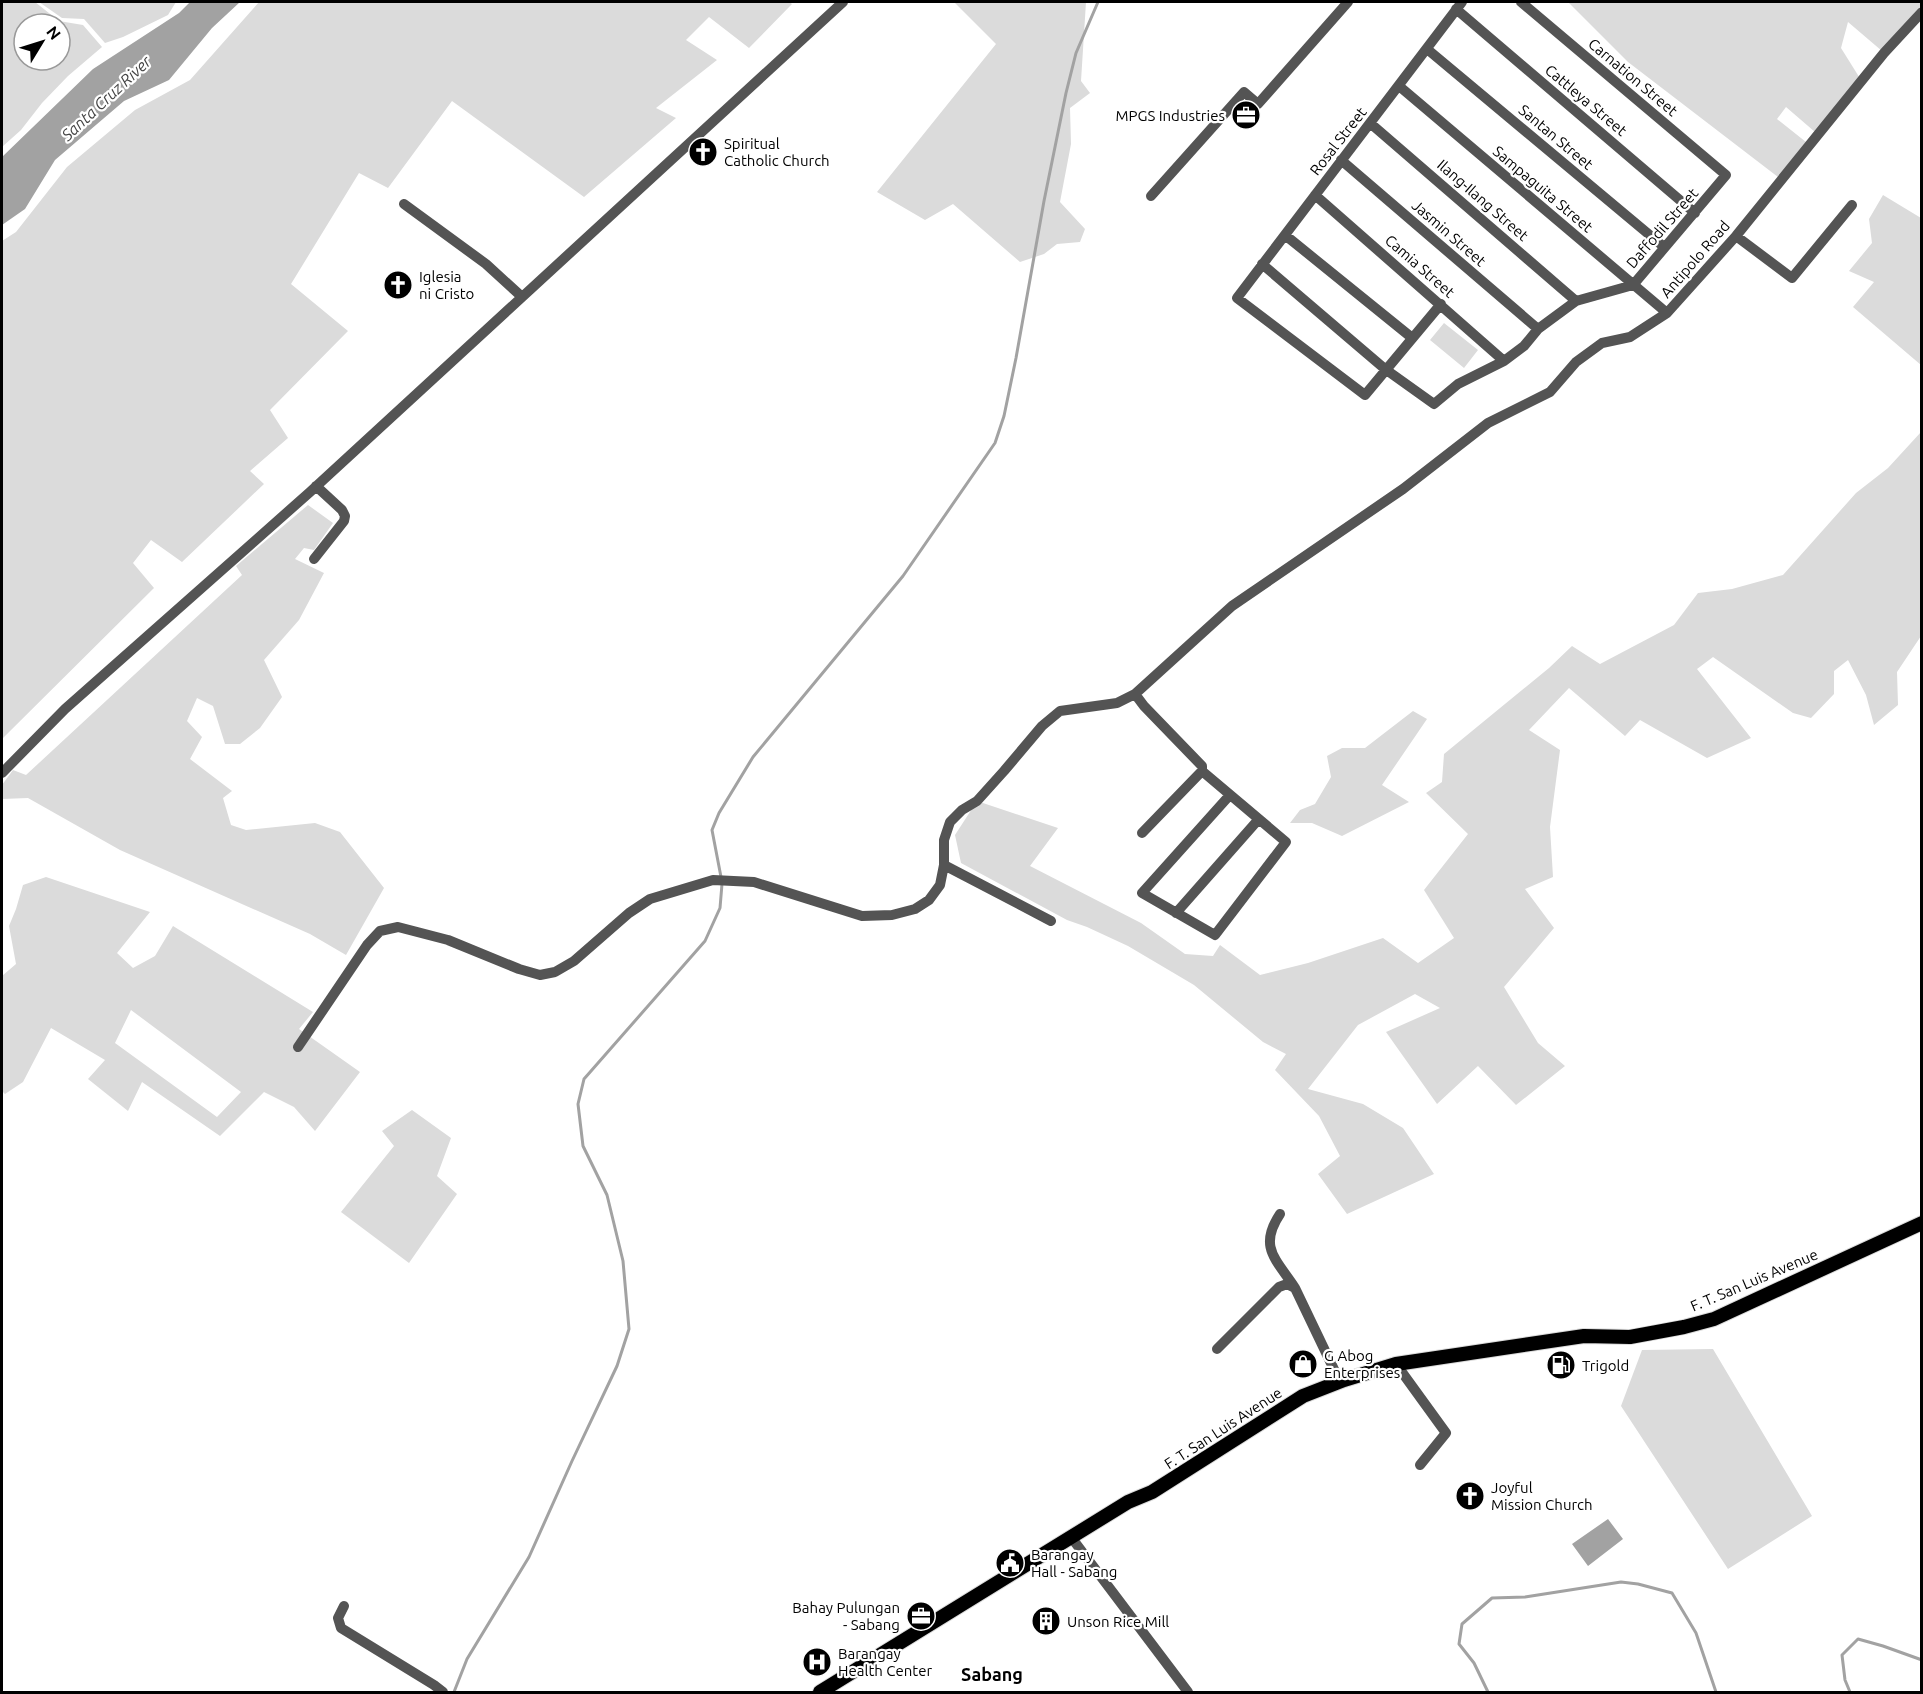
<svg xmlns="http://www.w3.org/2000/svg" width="1923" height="1694" font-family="Ubuntu,sans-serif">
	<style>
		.green { fill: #dbdbdb; fill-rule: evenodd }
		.water { fill: #a2a2a2 }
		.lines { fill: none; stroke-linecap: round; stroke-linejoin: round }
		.stream { stroke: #a2a2a2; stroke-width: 3 }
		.major-casing { stroke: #dbdbdb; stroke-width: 16 }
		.minor { stroke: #545454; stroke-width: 10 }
		.major { stroke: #000; stroke-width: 14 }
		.labels { text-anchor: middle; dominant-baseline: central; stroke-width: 4.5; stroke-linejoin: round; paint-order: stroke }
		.street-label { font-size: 15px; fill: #000; stroke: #fff }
		.poi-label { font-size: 15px; fill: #000; stroke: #fff; text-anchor: start }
		.water-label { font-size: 16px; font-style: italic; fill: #434343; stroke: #fff }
		.quarter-label { font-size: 18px; font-weight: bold; fill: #000; stroke: #fff }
	</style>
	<rect width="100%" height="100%" fill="#fff"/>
	<path class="green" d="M2,2h33l24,19 24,4 19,22 -34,29 -26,27 -21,27 -19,17zM24,24h36v36h-36z
		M39,2h137l-8,13 -45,22 -18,6 -21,-24 -22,-1z
		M259,2h530l3,2 -43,44 -40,-31 -23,23 31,20 -61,48 20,10 -92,79 -132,-96 -64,87 -29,-15 -68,111 57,47 -78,79 18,28 -38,33 14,13 -82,78 -31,-22 -18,23 21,25 -152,151v-498l14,-9 51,-65 68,-57 55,-30z
		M954,2h132l-5,79 9,12 -20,15 1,36 -11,58 25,27 -5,13 -23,2 -13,10 -24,8 -67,-58 -28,16 -48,-28 119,-148z
		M1568,2h353l1,2 -40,47 -34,-29 -7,26 20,32 -46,52 -29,-25 -9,12 29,23 -28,35 -150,-115z
		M1883,195l38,23v147l-68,-58 21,-25 -25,-11 23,-28 -3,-24z
		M1444,323l34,27 -14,18 -34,-28z
		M1921,432v204l-24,36 1,33 -24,20 -8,-30 -18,-35 -14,11v23l-23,24 -18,-5 -80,-56 -16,12 54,69 -44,20 -67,-38 -15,16 -56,-48 -40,42 31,20 -10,77 3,50 -28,12 29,39 -50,59 34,56 27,23 -49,39 -38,-39 -41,38 -51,-72 54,-24 -25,-14 -57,31 -50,64 55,15 40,24 31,46 -87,40 -29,-40 22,-18 -21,-40 -44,-46 11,-16 -23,-12 -69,-57 -66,-39 -41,-19 -20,-7 -106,-57 -6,-28 22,-34 81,27 -28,38 111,57 44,31 28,2 7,-11 40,30 48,-12 75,-25 35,25 36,-25 -30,-48 44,-56 -42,-41 16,-11 2,-28 105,-86 23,-22 28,18 74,-39 24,-32 34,-4 51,-14 73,-82 32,-25z
		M308,505l25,18 -19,27 -10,-2 -9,11 29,14 -25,47 -35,40 18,37 -22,31 -20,16h-15l-12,-38 -16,-8 -10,23 15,16 -12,22 42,32 -9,7 8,27 15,5 69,-7 25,9 44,56 -38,67 -36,-21 -190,-84 -92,-52 -26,1v-14l11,-15 13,5 216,-200 -6,-9z
		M1413,711l14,8 -45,66 27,17 -67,34 -30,-13h-22l10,-13 15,-6 16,-27 -4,-21 15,-8h23z
		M46,877l104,35 -33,41 16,15 22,-12 18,-30 140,86 -14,17 61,43 -45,59 -21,-24 -30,-15 -44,44 -78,-54 -14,29 -40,-32 17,-19 -54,-32 -28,54 -18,12 -3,-3v-115l14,-12 -7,-38 7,-17 7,-24zM131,1010l110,82 -24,25 -102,-74z
		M412,1110l39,28 -14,38 20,18 -48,69 -68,-51 53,-66 -12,-15z
		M1713,1349l99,167 -84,53 -107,-163 21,-56z"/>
	<path class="water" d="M190,2h50l-28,26 -43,52 -45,21 -69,59 -30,49 -23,16v-68l91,-88 86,-56z
		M1608,1519l15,20 -35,27 -16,-22z"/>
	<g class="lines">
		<path class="stream" d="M721,877l-9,-47 7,-17 34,-56 150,-181 92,-133 9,-27 12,-58 28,-157 22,-108 10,-40 22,-51
			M454,1692l13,-33 62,-102 43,-96 45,-95 12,-37 -6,-68 -16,-66 -24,-49 -5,-42 6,-25 121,-138 15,-33 2,-24
			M1488,1692l-14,-29 -15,-19 3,-20 30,-26 33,-1 96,-15 17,2 34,9 24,40 20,59
			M1850,1692l-5,-12 -3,-25 16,-16 25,7 39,14"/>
		<g class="major-casing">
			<path id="major" d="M820,1692l308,-190 24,-10 151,-96 41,-16 52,-16 188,-28 46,1 54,-10 30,-8 208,-96"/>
		</g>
		<path class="minor" d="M1456,9l239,204
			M1427,49l237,198
			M1399,86l268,227
			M1370,123l206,178
			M1341,160l197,169
			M1315,195l189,166
			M1151,196l93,-104 14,12 90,-102
			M404,204l82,60 35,32
			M1285,235l126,102
			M1736,236l56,42 60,-73
			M1262,264l123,105 49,35 24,-20 46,-23 20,-15 14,-17 38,-28 57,-16 93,-110 -205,-173
			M1441,304l-76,91 -128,-97 225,-296
			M314,559l30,-38 1,-5 -3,-6 -26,-24
			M1135,694l9,12 58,60v5l-60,62
			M1202,771l84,71 -71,93 -73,-42 87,-97
			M2,773l63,-64 245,-217 533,-490
			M944,865l107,56
			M1176,913l82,-93
			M298,1047l69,-102 13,-14 18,-4 50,13 71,29 21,6 15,-3 19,-11 55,-48 21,-14 63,-19 41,2 108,34 30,-1 23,-6 14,-9 11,-15 4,-20v-25l6,-18 12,-12 15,-9 27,-30 38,-45 18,-15 57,-8 18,-9 97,-88 171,-117 85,-66 62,-31 26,-30 26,-19 28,-6 37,-24 69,-77 148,-183 38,-41
			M1280,1214c-22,33 -4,45 15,74
			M1217,1349l62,-62 8,-3 8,4 45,94
			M1396,1364l50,69 -26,32
			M1071,1537l117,155
			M344,1606l-6,12 3,10 93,57 9,7"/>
		<use href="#major" class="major"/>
	</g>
	<defs>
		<g id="office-disc" transform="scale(1.5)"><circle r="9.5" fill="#000" stroke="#fff"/><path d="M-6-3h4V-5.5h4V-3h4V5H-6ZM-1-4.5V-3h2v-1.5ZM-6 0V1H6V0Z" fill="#fff"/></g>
		<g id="church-disc" transform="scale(1.5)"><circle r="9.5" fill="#000" stroke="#fff"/><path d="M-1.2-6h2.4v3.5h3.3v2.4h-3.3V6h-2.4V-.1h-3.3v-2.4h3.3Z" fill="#fff"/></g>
		<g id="shop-disc" transform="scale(1.5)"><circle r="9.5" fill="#000" stroke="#fff"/><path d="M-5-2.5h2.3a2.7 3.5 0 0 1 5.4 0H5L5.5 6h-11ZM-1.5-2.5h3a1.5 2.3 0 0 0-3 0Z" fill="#fff"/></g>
		<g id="fuel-disc" transform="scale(1.5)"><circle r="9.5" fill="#000" stroke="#fff"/><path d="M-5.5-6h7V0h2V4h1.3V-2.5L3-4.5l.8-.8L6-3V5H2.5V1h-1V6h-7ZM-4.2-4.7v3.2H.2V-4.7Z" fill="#fff"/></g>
		<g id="civic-disc" transform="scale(1.5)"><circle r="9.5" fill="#000" stroke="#fff"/><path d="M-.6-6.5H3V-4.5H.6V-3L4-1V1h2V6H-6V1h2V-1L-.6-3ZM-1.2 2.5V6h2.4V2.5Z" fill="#fff"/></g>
		<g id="building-disc" transform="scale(1.5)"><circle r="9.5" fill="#000" stroke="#fff"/><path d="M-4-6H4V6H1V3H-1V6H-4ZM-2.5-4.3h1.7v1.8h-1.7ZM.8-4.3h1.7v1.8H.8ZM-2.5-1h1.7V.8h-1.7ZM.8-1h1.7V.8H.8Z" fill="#fff"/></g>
		<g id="hospital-disc" transform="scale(1.5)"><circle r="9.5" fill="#000" stroke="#fff"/><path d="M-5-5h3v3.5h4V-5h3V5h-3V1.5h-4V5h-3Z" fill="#fff"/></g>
	</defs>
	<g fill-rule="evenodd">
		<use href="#office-disc" x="1246" y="115"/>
		<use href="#church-disc" x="703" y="152"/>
		<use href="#church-disc" x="398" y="285"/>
		<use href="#shop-disc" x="1303" y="1364"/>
		<use href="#fuel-disc" x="1561" y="1365"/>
		<use href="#church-disc" x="1470" y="1496"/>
		<use href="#civic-disc" x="1010" y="1563"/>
		<use href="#office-disc" x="921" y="1616"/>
		<use href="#building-disc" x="1046" y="1621"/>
		<use href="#hospital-disc" x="817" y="1662"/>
	</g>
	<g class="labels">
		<g class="street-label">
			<text transform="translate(1633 77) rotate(40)">Carnation Street</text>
			<text transform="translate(1586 100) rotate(40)">Cattleya Street</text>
			<text transform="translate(1556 137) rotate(40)">Santan Street</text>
			<text transform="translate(1338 141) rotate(-52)">Rosal Street</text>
			<text transform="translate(1543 189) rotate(40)">Sampaguita Street</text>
			<text transform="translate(1483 200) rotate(41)">Ilang-Ilang Street</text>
			<text transform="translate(1662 228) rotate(-49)">Daffodil Street</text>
			<text transform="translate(1449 233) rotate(41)">Jasmin Street</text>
			<text transform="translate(1695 259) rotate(-49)">Antipolo Road</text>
			<text transform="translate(1420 266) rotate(41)">Camia Street</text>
			<text transform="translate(1754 1280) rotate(-23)">F. T. San Luis Avenue</text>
			<text transform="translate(1223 1428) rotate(-33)">F. T. San Luis Avenue</text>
		</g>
		<g class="poi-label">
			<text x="1225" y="115" text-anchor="end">MPGS Industries</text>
			<text x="724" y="143">Spiritual<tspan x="724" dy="17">Catholic Church</tspan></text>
			<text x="419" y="276">Iglesia<tspan x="419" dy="17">ni Cristo</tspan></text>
			<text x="1324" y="1355">G Abog<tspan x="1324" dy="17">Enterprises</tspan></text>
			<text x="1582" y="1365">Trigold</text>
			<text x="1491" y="1487">Joyful<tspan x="1491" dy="17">Mission Church</tspan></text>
			<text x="1031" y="1554">Barangay<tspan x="1031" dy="17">Hall - Sabang</tspan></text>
			<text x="900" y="1607" text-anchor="end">Bahay Pulungan<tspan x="900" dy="17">- Sabang</tspan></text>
			<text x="1067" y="1621">Unson Rice Mill</text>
			<text x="838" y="1653">Barangay<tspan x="838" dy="17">Health Center</tspan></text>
		</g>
		<g class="water-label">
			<text transform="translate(106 98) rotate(-43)">Santa Cruz River</text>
		</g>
		<g class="quarter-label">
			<text x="992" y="1674">Sabang</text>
		</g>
	</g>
	<rect width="1923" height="1694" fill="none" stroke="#000000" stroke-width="6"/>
	<g transform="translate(42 42) rotate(52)"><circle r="28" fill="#ffffff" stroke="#999999" stroke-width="1.5"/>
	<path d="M0-4.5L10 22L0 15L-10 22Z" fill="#000000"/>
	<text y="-9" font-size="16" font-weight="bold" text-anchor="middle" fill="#000000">N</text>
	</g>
</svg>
